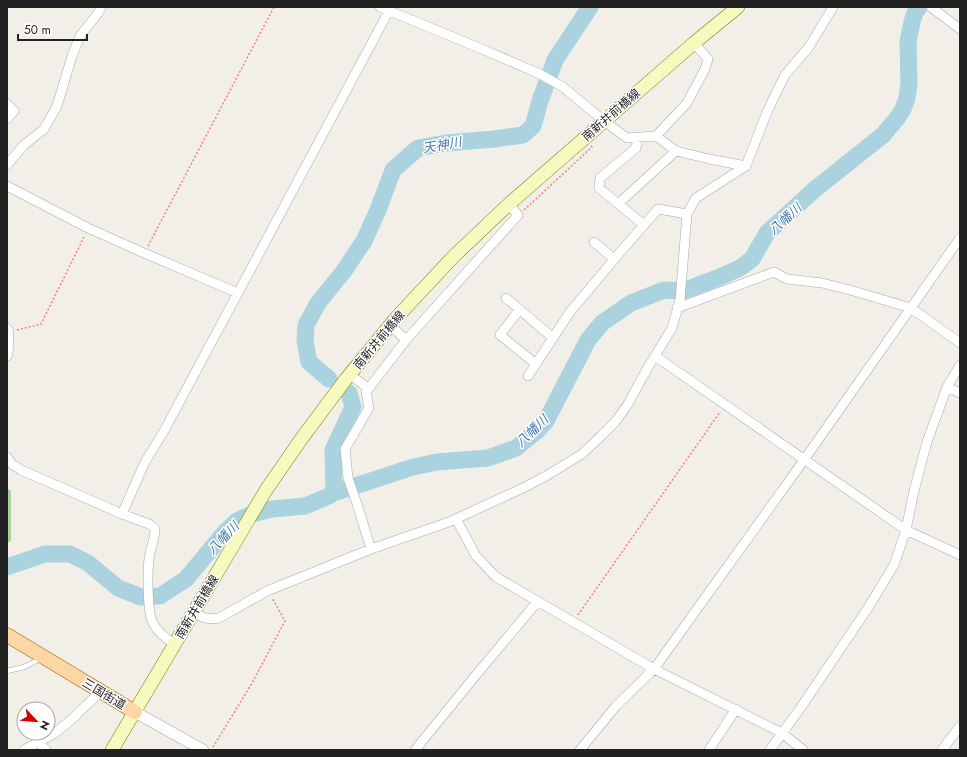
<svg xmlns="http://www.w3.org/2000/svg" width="967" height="757" font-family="Jost,'Noto Sans JP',sans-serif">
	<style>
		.forest { fill: url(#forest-crowns) }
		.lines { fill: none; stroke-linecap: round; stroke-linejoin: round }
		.river { stroke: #aad3df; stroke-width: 17 }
		.service-casing { stroke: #a9a9a9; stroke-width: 5.5 }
		.minor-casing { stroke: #a9a9a9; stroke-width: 10 }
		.tertiary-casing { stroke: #a9a9a9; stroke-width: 12 }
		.secondary-casing { stroke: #707d05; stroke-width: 14 }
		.primary-casing { stroke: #a06b00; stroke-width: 15 }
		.path { stroke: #fa8072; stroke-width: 1.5; stroke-dasharray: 2 2; stroke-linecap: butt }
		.service { stroke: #fff; stroke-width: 4.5 }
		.minor { stroke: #fff; stroke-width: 9 }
		.tertiary { stroke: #fff; stroke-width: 11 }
		.secondary { stroke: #f7fabf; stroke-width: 13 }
		.primary { stroke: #fcd6a4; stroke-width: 14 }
		.labels { text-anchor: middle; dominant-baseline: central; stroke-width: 3; stroke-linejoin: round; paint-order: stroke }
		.street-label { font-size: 12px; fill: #222; stroke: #fff }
		.water-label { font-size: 13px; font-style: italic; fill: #4a7aab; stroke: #fff }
	</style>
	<defs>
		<pattern id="forest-crowns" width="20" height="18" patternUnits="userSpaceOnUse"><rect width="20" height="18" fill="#add19e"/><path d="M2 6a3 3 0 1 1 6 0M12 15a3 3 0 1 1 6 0" fill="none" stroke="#95b388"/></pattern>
	</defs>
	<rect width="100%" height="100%" fill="#f2efe9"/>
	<path class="forest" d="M7,488l4,3v50l-4,2z"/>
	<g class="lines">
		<path class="river" d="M329,379l-20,-17 -4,-21 1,-16 12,-22 26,-32 20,-30 14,-31 15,-40 25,-22 28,-5 48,-4 29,-4 10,-9 7,-25 15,-41 35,-53
			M334,492l-1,-42 20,-43 -4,-14
			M7,567l38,-13h25l18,9 30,25 23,9 19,-1 26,-17 40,-48 11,-10 15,-7 20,-5 33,-3 24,-10 5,-4 6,-1 73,-24 24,-5 51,-4 28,-10 21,-17 9,-10 42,-81 14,-17 29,-20 33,-13 19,1 37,-14 20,-9 12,-9 15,-26 11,-10 36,-33 69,-55 15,-18 5,-8 4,-11 2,-14 -1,-42 4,-20 3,-9 4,-6"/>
		<g class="service-casing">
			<path id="service" d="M7,671l17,-4 16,-8"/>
		</g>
		<g class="minor-casing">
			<path id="minor" d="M380,7l102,42 58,25 23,13 41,34 23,17 29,-2 20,15 33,8 37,7
				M931,7l29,22
				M7,104l7,7 -7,8
				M656,136l31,-33 18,-34 3,-10 -14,-16
				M638,137l-2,11 -36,30 -1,10 45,37
				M7,165l17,-20 20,-16 13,-23 15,-50 8,-20 19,-24 2,-5
				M7,186l81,42 56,25 94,40
				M618,204l58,-53
				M594,242l20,17
				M506,298l47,40
				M677,308l97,-36 13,7 35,4 28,7 61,18 49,35
				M519,310l-19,25 36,29
				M390,325l16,15
				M7,328l2,4 -1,22 -1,2
				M655,356l251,174 54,25
				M349,374l19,14
				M528,376l42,-64 52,-62 36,-41 29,5
				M947,387l13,6
				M7,457l5,7 9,6 101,44 27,10 6,5c0,8 -3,16 -5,24 -3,12 -3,60 3,70 5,10 13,16 22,21
				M122,514l23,-52 19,-31 227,-424
				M456,519l20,37 20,21 158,92 128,64 21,17
				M371,549l-14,-45 -9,-26 -3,-29 24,-41 -3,-16 40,-52 112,-125 -9,-11
				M194,613c10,5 14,7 25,5l48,-27 104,-42 78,-27 74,-34 23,-12 36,-22 19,-18 15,-15 12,-17 19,-35 25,-41 8,-28 7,-86 9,-16 50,-32 21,-54 18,-37 24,-28 24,-40
				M38,742l8,8
				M24,750l31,-17 17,-14 29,-28
				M415,750l61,-75 62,-74
				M580,750l36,-44 38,-37 150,-209 156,-222
				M709,750l27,-41
				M770,750l29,-40 69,-102 26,-43 12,-35 8,-39 13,-49 20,-55 13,-22
				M942,750l18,-24"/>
		</g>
		<g class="tertiary-casing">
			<path id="tertiary" d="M135,712l68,38"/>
		</g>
		<g class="secondary-casing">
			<path id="secondary" d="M112,750l154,-260 36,-52 44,-59 50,-61 57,-61 56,-53 185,-161 44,-36"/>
		</g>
		<g class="primary-casing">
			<path id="primary" d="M7,635l128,77"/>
		</g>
		<path class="path" d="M524,210l68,-63 -1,-1
			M148,246l126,-239
			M17,330l24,-6 43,-87
			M578,615l142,-203
			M213,747l39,-64 33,-62 -13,-23"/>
		<use href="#service" class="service"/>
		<use href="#minor" class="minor"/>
		<use href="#tertiary" class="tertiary"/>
		<use href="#secondary" class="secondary"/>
		<use href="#primary" class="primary"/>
	</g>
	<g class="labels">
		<g class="street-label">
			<text transform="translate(611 115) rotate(-41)">南新井前橋線</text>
			<text transform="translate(379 340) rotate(-50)">南新井前橋線</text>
			<text transform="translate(197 607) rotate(-59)">南新井前橋線</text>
			<text transform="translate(104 694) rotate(31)">三国街道</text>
		</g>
		<g class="water-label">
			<text transform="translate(442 145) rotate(-10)">天神川</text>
			<text transform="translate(785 219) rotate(-42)">八幡川</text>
			<text transform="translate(532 431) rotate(-44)">八幡川</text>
			<text transform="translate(223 538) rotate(-46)">八幡川</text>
		</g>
	</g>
	<rect width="967" height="757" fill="none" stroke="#222222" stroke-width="16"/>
	<g transform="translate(36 721) rotate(116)"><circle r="19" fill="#ffffff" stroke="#a7a7a7"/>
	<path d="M0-3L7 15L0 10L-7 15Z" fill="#d40000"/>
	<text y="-6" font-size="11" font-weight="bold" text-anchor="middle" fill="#222222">N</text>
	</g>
	<path d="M18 34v6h69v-6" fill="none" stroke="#222222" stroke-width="2"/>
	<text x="24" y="34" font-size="12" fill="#222222" stroke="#ffffff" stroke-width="3" paint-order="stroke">50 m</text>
</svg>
